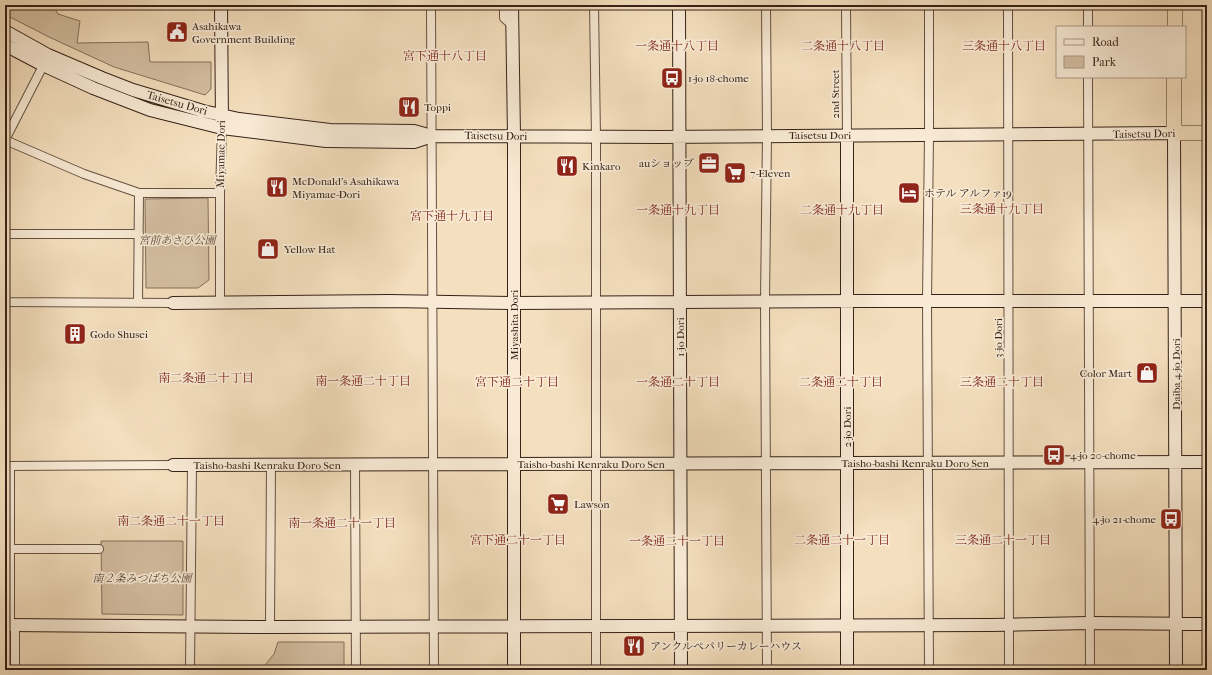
<svg xmlns="http://www.w3.org/2000/svg" width="1212" height="675" font-family="'IM FELL French Canon','Noto Serif JP',serif">
	<style>
		.green { fill: #d4bfa2; stroke: #85705d }
		.lines { fill: none; stroke-linecap: round; stroke-linejoin: round }
		.street-casing { stroke: #665142; stroke-width: 10 }
		.secondary-casing { stroke: #362218; stroke-width: 14 }
		.highway-casing { stroke: #362218; stroke-width: 16 }
		.street { stroke: #f8ead5; stroke-width: 8 }
		.secondary { stroke: #f8ead5; stroke-width: 12 }
		.highway { stroke: #f4dfbe; stroke-width: 15 }
		.labels { text-anchor: middle; dominant-baseline: central; stroke-width: 3.5; stroke-linejoin: round; paint-order: stroke }
		.poi-label { font-size: 11px; fill: #362218; stroke: #f8ead5; text-anchor: start }
		.street-label { font-size: 11px; fill: #362218; stroke: #f8ead5 }
		.park-label { font-size: 11px; font-style: italic; fill: #5e493a; stroke: #f8ead5 }
		.neighbourhood-label { font-size: 12px; fill: #7a1f14; stroke: #f8ead5 }
	</style>
	<rect width="100%" height="100%" fill="#f4dfbe"/>
	<filter id="stains"><feTurbulence type="fractalNoise" baseFrequency=".005" numOctaves="4"/><feColorMatrix values="0 0 0 0 .2 0 0 0 0 .09 0 0 0 0 .02 0 0 0 .5 -.17"/></filter>
	<radialGradient id="worn" r=".72"><stop offset=".6" stop-color="#630" stop-opacity="0"/><stop offset="1" stop-color="#630" stop-opacity=".3"/></radialGradient>
	<path class="green" d="M5,5h44v2l6,2 3,5 22,7 -3,22 71,-1 2,20h61v27l-6,6 -91,-28 -65,-30 -43,-22 -1,-1z
		M208,198l1,82 -11,8h-52l-1,-89z
		M101,541h82v74l-81,-1z
		M278,642h66v28h-78v-6l8,-10z"/>
	<g class="lines">
		<g class="street-casing">
			<path id="street" d="M431,5l3,665
				M504,5v13l9,8
				M594,5l2,132v533
				M766,5l1,130 -2,166 2,369
				M846,5l1,131
				M1008,5l1,665
				M1088,27v-22
				M1088,77l2,593
				M5,140l79,34 55,19h81
				M5,143v-3l40,-78
				M5,234h134
				M5,262v40
				M5,302l168,1
				M138,303l1,-110
				M220,303v-110l2,-65
				M355,465l1,205
				M5,466l168,-1
				M9,549h90
				M10,625v-159
				M270,627l1,-162
				M15,670v-45
				M190,670l2,-205
				M929,670l-2,-370 2,-164v-131"/>
		</g>
		<g class="secondary-casing">
			<path id="secondary" d="M221,5l1,118
				M512,5l2,131v534
				M679,5l2,665
				M5,31l43,24 54,23 31,12 70,21 36,8 91,11 84,1 18,5 229,1 513,-4 2,537
				M5,45l38,20 50,23 57,22 72,18 104,13 88,1 18,-6
				M847,136v534
				M173,303l216,-2 125,2 345,-2h348
				M173,465l1034,-3
				M5,625l265,2 721,-2 99,-2 117,1"/>
		</g>
		<g class="highway-casing">
			<path id="highway" d="M1175,27v-22
				M1174,77v56h33"/>
		</g>
		<use href="#street" class="street"/>
		<use href="#secondary" class="secondary"/>
		<use href="#highway" class="highway"/>
	</g>
	<defs>
		<g id="civic-square" transform="scale(1.15)"><rect x="-9" y="-9" width="18" height="18" rx="4" fill="#8f2418" stroke="#f8ead5"/><path d="M-.6-6.5H3V-4.5H.6V-3L4-1V1h2V6H-6V1h2V-1L-.6-3ZM-1.2 2.5V6h2.4V2.5Z" fill="#fff"/></g>
		<g id="bus-square" transform="scale(1.15)"><rect x="-9" y="-9" width="18" height="18" rx="4" fill="#8f2418" stroke="#f8ead5"/><path d="M-5-6H5V4H4V6H2V4H-2V6H-4V4H-5ZM-3.5-4V0h7V-4ZM-3.5 1.2v1.5H-2V1.2ZM2 1.2v1.5H3.5V1.2Z" fill="#fff"/></g>
		<g id="restaurant-square" transform="scale(1.15)"><rect x="-9" y="-9" width="18" height="18" rx="4" fill="#8f2418" stroke="#f8ead5"/><path d="M-5-6h1v4h1v-4h1v4h1v-4h1v5L-1.5 .5V6h-2V.5L-5-1ZM5-6V6H3V1.5H1.5Q1.5-4 5-6Z" fill="#fff"/></g>
		<g id="office-square" transform="scale(1.15)"><rect x="-9" y="-9" width="18" height="18" rx="4" fill="#8f2418" stroke="#f8ead5"/><path d="M-6-3h4V-5.5h4V-3h4V5H-6ZM-1-4.5V-3h2v-1.5ZM-6 0V1H6V0Z" fill="#fff"/></g>
		<g id="supermarket-square" transform="scale(1.15)"><rect x="-9" y="-9" width="18" height="18" rx="4" fill="#8f2418" stroke="#f8ead5"/><path d="M-6-5.5h2.5l.6 2H6L4.5 2H-2.5L-4.4-4H-6ZM-1.5 3.2a1.3 1.3 0 1 0 .1 0ZM3 3.2a1.3 1.3 0 1 0 .1 0Z" fill="#fff"/></g>
		<g id="hotel-square" transform="scale(1.15)"><rect x="-9" y="-9" width="18" height="18" rx="4" fill="#8f2418" stroke="#f8ead5"/><path d="M-6-4.5h1.5V1H6V5H4.5V3h-9V5H-6ZM-4 0a1.8 1.8 0 1 1 3.6 0ZM.5 0V-2.5h3Q6-2.5 6 0Z" fill="#fff"/></g>
		<g id="shop-square" transform="scale(1.15)"><rect x="-9" y="-9" width="18" height="18" rx="4" fill="#8f2418" stroke="#f8ead5"/><path d="M-5-2.5h2.3a2.7 3.5 0 0 1 5.4 0H5L5.5 6h-11ZM-1.5-2.5h3a1.5 2.3 0 0 0-3 0Z" fill="#fff"/></g>
		<g id="building-square" transform="scale(1.15)"><rect x="-9" y="-9" width="18" height="18" rx="4" fill="#8f2418" stroke="#f8ead5"/><path d="M-4-6H4V6H1V3H-1V6H-4ZM-2.5-4.3h1.7v1.8h-1.7ZM.8-4.3h1.7v1.8H.8ZM-2.5-1h1.7V.8h-1.7ZM.8-1h1.7V.8H.8Z" fill="#fff"/></g>
	</defs>
	<g fill-rule="evenodd">
		<use href="#civic-square" x="177" y="32"/>
		<use href="#bus-square" x="672" y="78"/>
		<use href="#restaurant-square" x="409" y="107"/>
		<use href="#office-square" x="709" y="163"/>
		<use href="#restaurant-square" x="567" y="166"/>
		<use href="#supermarket-square" x="735" y="173"/>
		<use href="#restaurant-square" x="277" y="187"/>
		<use href="#hotel-square" x="909" y="193"/>
		<use href="#shop-square" x="268" y="249"/>
		<use href="#building-square" x="75" y="334"/>
		<use href="#shop-square" x="1147" y="373"/>
		<use href="#bus-square" x="1054" y="455"/>
		<use href="#supermarket-square" x="558" y="504"/>
		<use href="#bus-square" x="1171" y="519"/>
		<use href="#restaurant-square" x="634" y="646"/>
	</g>
	<g class="labels">
		<g class="poi-label">
			<text x="192" y="26">Asahikawa<tspan x="192" dy="13">Government Building</tspan></text>
			<text x="688" y="78">1-jo 18-chome</text>
			<text x="424" y="107">Toppi</text>
			<text x="694" y="163" text-anchor="end">auショップ</text>
			<text x="582" y="166">Kinkaro</text>
			<text x="750" y="173">7-Eleven</text>
			<text x="292" y="181">McDonald's Asahikawa<tspan x="292" dy="13">Miyamae-Dori</tspan></text>
			<text x="924" y="193">ホテル アルファ19</text>
			<text x="284" y="249">Yellow Hat</text>
			<text x="90" y="334">Godo Shusei</text>
			<text x="1132" y="373" text-anchor="end">Color Mart</text>
			<text x="1070" y="455">4-jo 20-chome</text>
			<text x="574" y="504">Lawson</text>
			<text x="1156" y="519" text-anchor="end">4-jo 21-chome</text>
			<text x="650" y="646">アンクルぺパリーカレーハウス</text>
		</g>
		<g class="street-label">
			<text transform="translate(835 94) rotate(-90)">2nd Street</text>
			<text transform="translate(177 103) rotate(16)">Taisetsu Dori</text>
			<text transform="translate(1144 134) rotate(-1)">Taisetsu Dori</text>
			<text x="820" y="135">Taisetsu Dori</text>
			<text transform="translate(496 136) rotate(1)">Taisetsu Dori</text>
			<text transform="translate(221 154) rotate(-89)">Miyamae Dori</text>
			<text transform="translate(514 325) rotate(-90)">Miyashita Dori</text>
			<text transform="translate(680 337) rotate(-90)">1-jo Dori</text>
			<text transform="translate(998 338) rotate(-90)">3-jo Dori</text>
			<text transform="translate(1176 374) rotate(-90)">Daiba 4-jo Dori</text>
			<text transform="translate(847 427) rotate(-90)">2-jo Dori</text>
			<text x="915" y="463">Taisho-bashi Renraku Doro Sen</text>
			<text x="591" y="464">Taisho-bashi Renraku Doro Sen</text>
			<text x="267" y="465">Taisho-bashi Renraku Doro Sen</text>
		</g>
		<g class="park-label">
			<text x="177" y="240">宮前あさひ公園</text>
			<text x="142" y="578">南２条みつばち公園</text>
		</g>
		<g class="neighbourhood-label">
			<text x="677" y="46">一条通十八丁目</text>
			<text x="843" y="46">二条通十八丁目</text>
			<text x="1004" y="46">三条通十八丁目</text>
			<text x="445" y="56">宮下通十八丁目</text>
			<text x="1002" y="209">三条通十九丁目</text>
			<text x="678" y="210">一条通十九丁目</text>
			<text x="842" y="210">二条通十九丁目</text>
			<text x="452" y="216">宮下通十九丁目</text>
			<text x="206" y="378">南二条通二十丁目</text>
			<text x="363" y="381">南一条通二十丁目</text>
			<text x="517" y="382">宮下通二十丁目</text>
			<text x="678" y="382">一条通二十丁目</text>
			<text x="841" y="382">二条通二十丁目</text>
			<text x="1002" y="382">三条通二十丁目</text>
			<text x="171" y="521">南二条通二十一丁目</text>
			<text x="342" y="523">南一条通二十一丁目</text>
			<text x="518" y="540">宮下通二十一丁目</text>
			<text x="842" y="540">二条通二十一丁目</text>
			<text x="1003" y="540">三条通二十一丁目</text>
			<text x="677" y="541">一条通二十一丁目</text>
		</g>
	</g>
	<rect width="1212" height="675" fill="none" stroke="#f4dfbe" stroke-width="20"/>
	<rect x="6" y="6" width="1200" height="663" fill="none" stroke="#362218" stroke-width="2"/>
	<rect x="10" y="10" width="1192" height="655" fill="none" stroke="#362218"/>
	<rect x="1056" y="26" width="130" height="52" fill="#f8ead5" stroke="#aa9a89"/>
	<rect x="1064" y="39" width="20" height="6" fill="#f8ead5" stroke="#aa9a89"/>
	<text x="1092" y="46" font-size="12" fill="#362218">Road</text>
	<rect x="1064" y="56" width="20" height="12" fill="#d4bfa2" stroke="#aa9a89"/>
	<text x="1092" y="66" font-size="12" fill="#362218">Park</text>
	<rect width="100%" height="100%" filter="url(#stains)"/>
	<rect width="100%" height="100%" fill="url(#worn)"/>
</svg>
